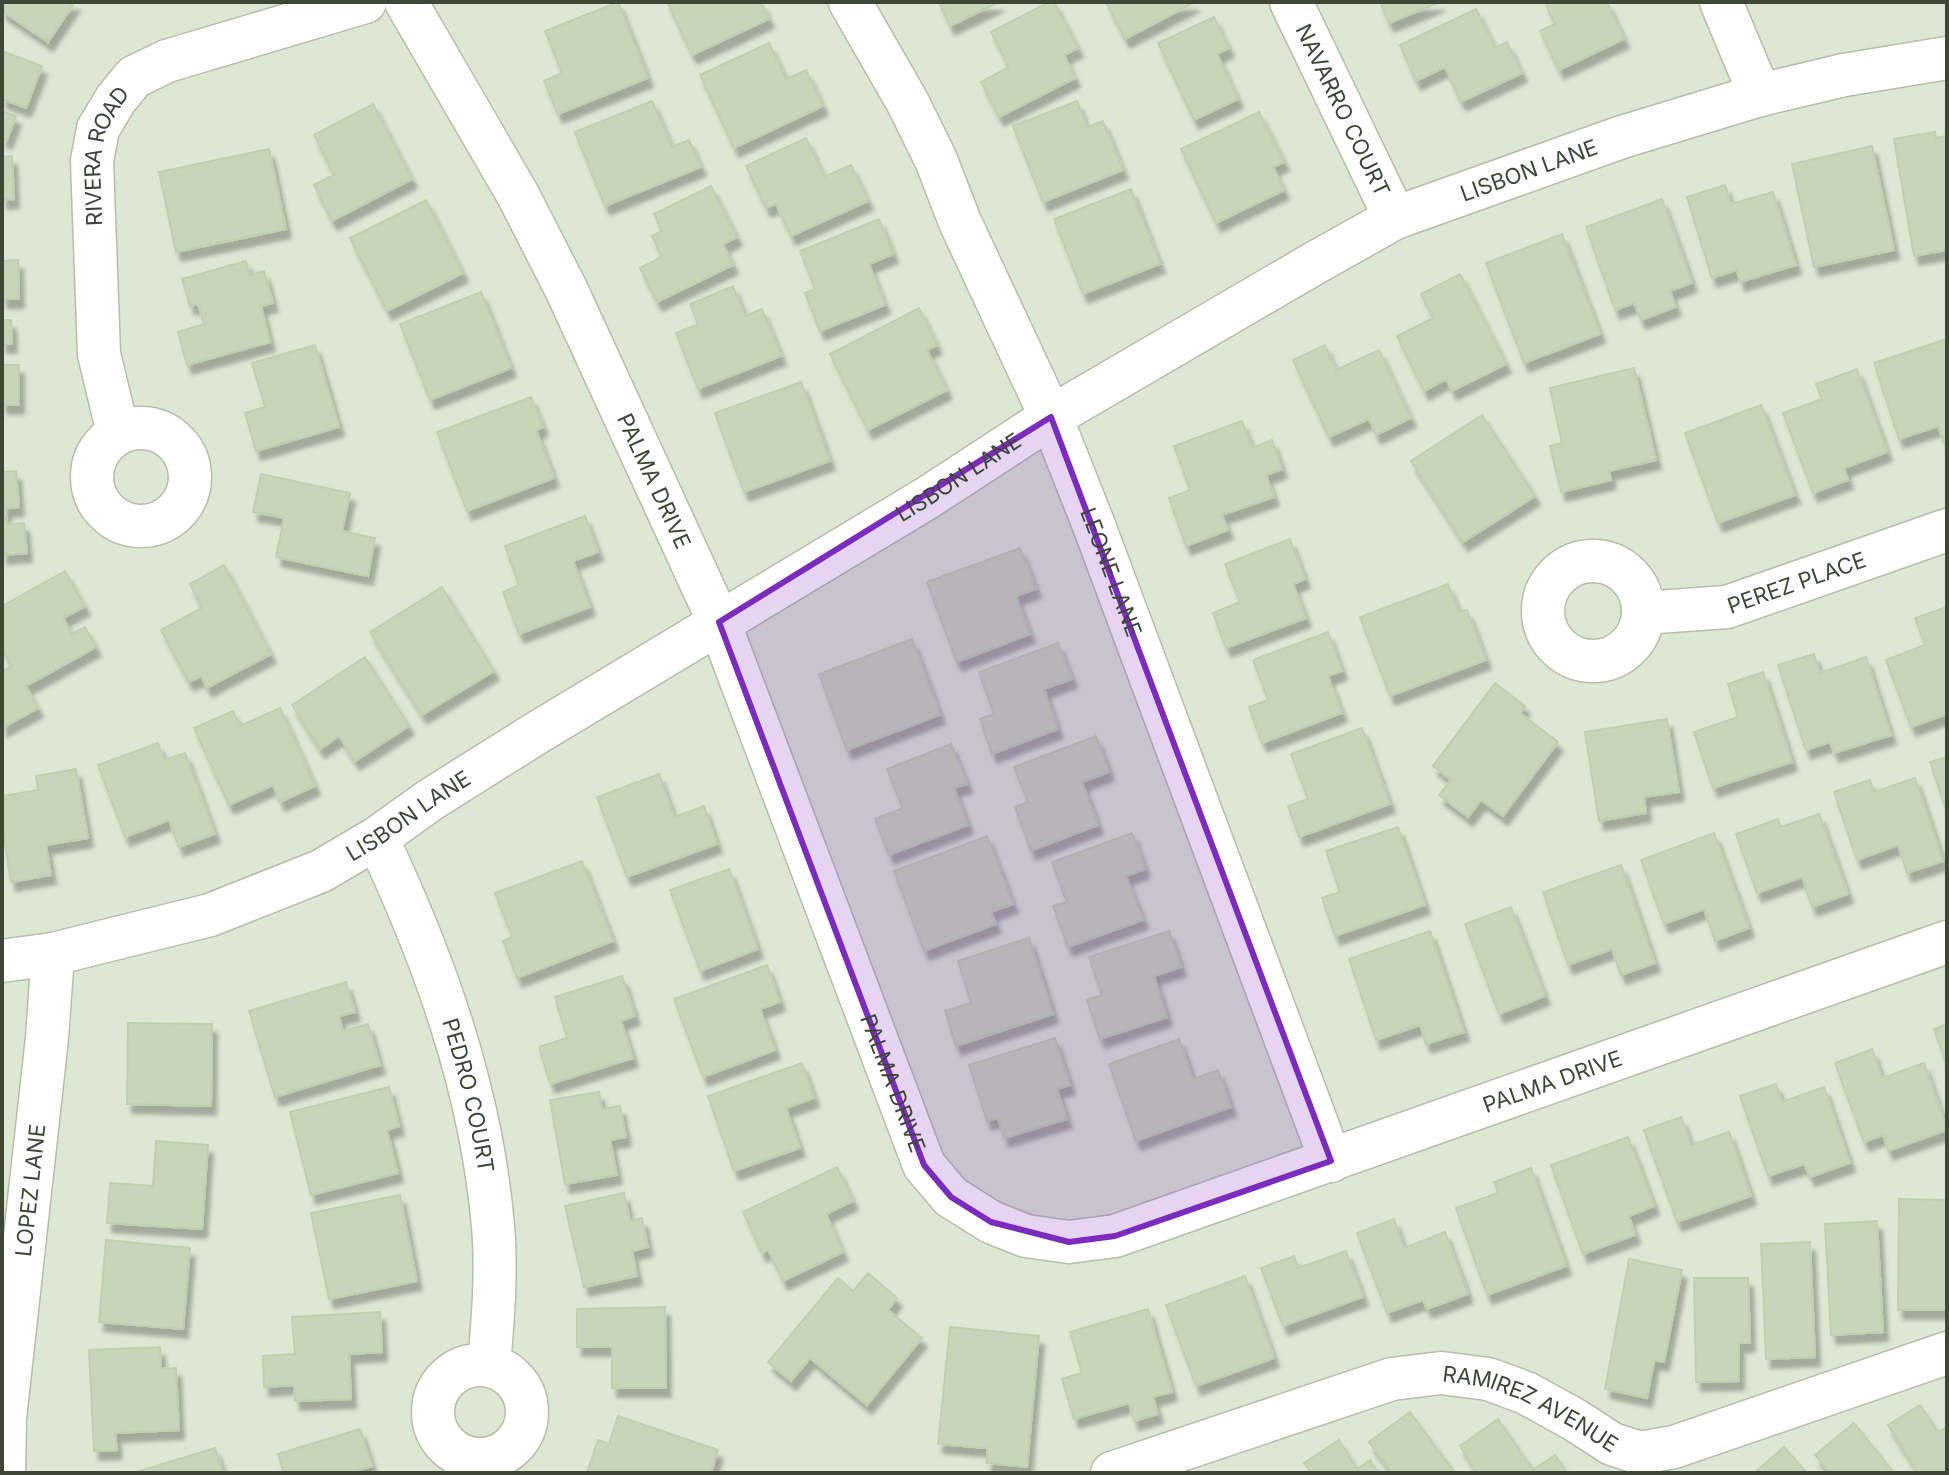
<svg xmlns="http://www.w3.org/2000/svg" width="1949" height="1475" font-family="Inter,sans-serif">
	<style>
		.residential { fill: #dce8d4 }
		.building { fill: #c7d6bb; stroke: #bed1ae; stroke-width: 2; filter: url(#shadow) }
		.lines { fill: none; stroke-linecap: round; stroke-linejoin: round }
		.street-casing { stroke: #b2c0a8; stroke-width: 45 }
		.street { stroke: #fff; stroke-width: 42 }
		.marked { fill: #7b2cbf; fill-opacity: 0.2; stroke: #7b2cbf; stroke-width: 6; stroke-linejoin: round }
		.labels { text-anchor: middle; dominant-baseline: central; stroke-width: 6; stroke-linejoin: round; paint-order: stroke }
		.street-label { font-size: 22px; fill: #3d4735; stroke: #fff }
	</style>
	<defs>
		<filter id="shadow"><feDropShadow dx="5" dy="9" stdDeviation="2" flood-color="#0004"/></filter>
	</defs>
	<rect width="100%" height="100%" fill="#ebf4e6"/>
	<path class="residential" d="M2,2h1945v1471h-1945z"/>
	<path class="building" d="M2,2h73l-27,40 -46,-31z
		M618,2l30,76 -90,36 -14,-33 18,-8 -17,-42z
		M667,2h94l8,17 -77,36z
		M939,2h60l-49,24z
		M1049,2h5l24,46 -14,7 11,23 -76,39 -18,-35 28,-15 -18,-35z
		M1106,2h89l-70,37z
		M1380,2h60l-51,21z
		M1545,2h62l17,37 -65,31 -19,-39 15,-7z
		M1476,9l19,39 12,-6 15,31 -61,29 -16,-35 -29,14 -16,-36z
		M1214,17l15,31 -12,6 21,45 -44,21 -36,-77z
		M769,43l17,36 20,-9 17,36 -89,42 -34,-73z
		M2,51l40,15 -16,42 -24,-9z
		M652,101l20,46 17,-7 12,27 -96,39 -30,-74z
		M1077,101l10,26 16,-6 20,49 -80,32 -30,-76z
		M373,104l39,75 -80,42 -18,-36 20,-10 -20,-40z
		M2,111l14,5 -9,24 -5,-2z
		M1259,112l25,50 -11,5 11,23 -68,33 -35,-74z
		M1935,132l1,6 11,-2v114l-33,6 -20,-117z
		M806,138l18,39 27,-12 17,36 -77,35 -15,-32 -10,4 -20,-42z
		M1872,146l22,104 -80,17 -22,-103z
		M269,149l17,80 -110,23 -17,-80z
		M12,156l2,43 -12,1v-43z
		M1725,185l6,19 42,-12 23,73 -56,17 -3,-12 -25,8 -25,-81z
		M711,186l26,51 -14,7 10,21 -76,37 -17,-34 22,-11 -10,-21 10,-5 -8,-17z
		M1131,189l29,75 -77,30 -29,-75z
		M1662,199l30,84 -22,8 6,16 -35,13 -7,-17 -19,7 -29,-83z
		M426,200l37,73 -76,38 -37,-73z
		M879,219l14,35 -24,10 16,41 -65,26 -15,-38 10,-4 -15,-38z
		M1562,234l38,100 -76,29 -38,-100z
		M18,260l1,39h-17v-38z
		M246,261l4,14 14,-4 9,32 -12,3 9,36 -83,23 -9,-33 26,-8 -6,-20 -8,2 -8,-27z
		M1460,274l46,90 -54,27 -6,-12 -22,12 -27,-55 36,-18 -12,-24z
		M733,286l12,30 17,-7 19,47 -83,33 -22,-56 22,-9 -8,-20z
		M481,292l30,76 -81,32 -30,-76z
		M919,308l18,37 -10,5 20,40 -79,40 -38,-76z
		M2,320h9l1,24h-10z
		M1947,339v105l-2,1 -7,-19 -39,13 -25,-76z
		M315,345l24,82 -83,24 -11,-38 20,-6 -13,-44z
		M1325,345l11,25 43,-20 32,68 -35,17 -7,-16 -40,18 -36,-77z
		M2,365h17v40h-17z
		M1634,368l22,92 -47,11 2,9 -50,12 -11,-46 12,-3 -12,-55z
		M1857,369l30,83 -43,16 4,12 -35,13 -30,-80 39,-14 -6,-15z
		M801,382l29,79 -86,31 -29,-79z
		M531,397l12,30 -7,3 18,48 -87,33 -30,-79z
		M1761,405l34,90 -77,28 -33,-90z
		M1482,415l53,81 -72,46 -52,-81z
		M1242,421l10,27 20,-8 10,29 -16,6 8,22 -52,18 6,15 -42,16 -17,-48 21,-8 -16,-44z
		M16,471l3,36 -14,1 2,16 17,-1 3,30 -25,2v-83z
		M261,474l89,19 -8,38 33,7 -7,38 -92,-19 8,-39 -31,-6z
		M585,516l13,36 -25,9 17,46 -71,27 -16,-42 16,-7 -14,-39z
		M1290,539l15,40 -12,5 13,34 -80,30 -13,-35 27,-11 -15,-38z
		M1020,548l16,41 -20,7 14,38 -73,28 -30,-80z
		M224,565l47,89 -64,34 -6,-12 -12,6 -28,-52 41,-22 -12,-24z
		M65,571l20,35 -22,12 9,16 13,-7 11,20 -70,39 12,22 -36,20v-57l10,-5 -10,-17v-43z
		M1448,584l11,28 8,-2 19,50 -96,36 -30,-79z
		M442,587l52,84 -72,44 -52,-83z
		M1947,607v107l-36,13 -25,-67 39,-15 -10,-27z
		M1328,632l14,39 -14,5 14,37 -80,30 -13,-36 19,-7 -15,-40z
		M912,639l28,76 -93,35 -28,-76z
		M1058,643l14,36 -28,10 14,40 -66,25 -12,-35 14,-5 -15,-42z
		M1814,654l6,19 46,-16 25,78 -57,18 -4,-11 -24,8 -28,-85z
		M365,657l44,69 -54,35 -16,-25 -19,13 -28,-44z
		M1763,672l29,90 -79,26 -19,-56 44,-15 -10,-33z
		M1495,683l30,23 -5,7 38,29 -55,74 -22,-16 -13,17 -29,-22 12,-15 -18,-14z
		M280,708l35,78 -35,16 -7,-17 -44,20 -35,-77 39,-17 7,15z
		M1667,719l12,73 -35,5 2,16 -47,8 -14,-89z
		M1362,728l28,76 -91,33 -11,-31 20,-7 -17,-45z
		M1096,736l13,36 -27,10 16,43 -67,26 -16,-44 13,-5 -14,-35z
		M158,743l6,17 21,-7 30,81 -36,13 -10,-27 -44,17 -27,-72z
		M951,744l16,40 -13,4 14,37 -79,30 -14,-36 28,-11 -16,-39z
		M1947,757v55l-17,-50z
		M76,769l12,69 -42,7 5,30 -40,7 -9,-57v-29l36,-6 -2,-14z
		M659,774l15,43 30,-11 13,38 -90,33 -30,-80z
		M1915,778l28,83 -36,12 -9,-28 -41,15 -23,-68 36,-12 4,12z
		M1819,814l29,80 -36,13 -10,-30 -45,16 -21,-59 42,-15 3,8z
		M1398,827l27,78 -90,31 -13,-38 18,-6 -14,-41z
		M1132,833l13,36 -19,7 17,44 -75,27 -15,-41 14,-4 -15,-40z
		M1714,833l35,95 -34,13 -11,-32 -40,15 -23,-64z
		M987,836l26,68 -22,8 5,12 -72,27 -30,-80z
		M582,861l31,80 -96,37 -14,-37 9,-4 -17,-44z
		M1621,865l34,98 -34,12 -9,-26 -44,16 -25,-73z
		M729,869l29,80 -58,22 -30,-81z
		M1511,907l34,89 -46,18 -34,-90z
		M1169,931l12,36 -27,9 13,41 -67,22 -13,-39 15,-5 -13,-38z
		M1430,931l34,101 -38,12 -6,-19 -44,15 -27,-81z
		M1029,938l24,76 -97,32 -11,-35 26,-8 -13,-42z
		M767,965l13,37 -20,7 15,41 -72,27 -29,-78z
		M622,976l13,40 -14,5 12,37 -83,26 -11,-37 28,-9 -12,-41z
		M346,982l9,30 -16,4 4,15 25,-7 12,41 -105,32 -26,-86z
		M128,1023l84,1 -1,82 -84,-2z
		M1947,1024v42l-13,-37z
		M1055,1038l15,47 -13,4 10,30 -63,19 -6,-20 -11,3 -18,-56z
		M1179,1039l14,40 25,-9 13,37 -95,34 -27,-77z
		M1872,1049l10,29 42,-15 23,67 -59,21 -5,-16 -19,7 -29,-79z
		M802,1063l12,35 -28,10 14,40 -66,23 -26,-75z
		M1776,1084l6,18 42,-15 26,76 -40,14 -6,-13 -36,12 -28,-80z
		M389,1087l10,39 -12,4 11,43 -87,22 -21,-83z
		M599,1092l3,17 18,-3 6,31 -16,3 7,35 -52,9 -15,-84z
		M1681,1117l10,28 38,-13 22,64 -74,26 -33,-92z
		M1628,1137l26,69 -25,10 6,19 -52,19 -32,-89z
		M156,1141l52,4 -6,84 -95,-6 3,-40 43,3z
		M837,1167l16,34 -27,13 17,38 -60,29 -15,-31 -6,3 -19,-41z
		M1531,1168l35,98 -79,29 -31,-87 42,-15 -4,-11z
		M624,1193l6,28 12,-3 6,29 -16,4 5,25 -53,11 -19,-81z
		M400,1195l17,86 -88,18 -18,-86z
		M1899,1199l48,1v110h-49z
		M1394,1219l10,29 41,-16 23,62 -41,15 -4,-9 -36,13 -30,-80z
		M1877,1221l6,111 -52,3 -6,-111z
		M106,1240l84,8 -7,81 -84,-7z
		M1810,1242l5,115 -49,2 -5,-115z
		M1346,1251l17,46 -80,29 -22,-58 33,-12 4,12z
		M1629,1259l53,11 -18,92 -10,-2 -7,38 -42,-9z
		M868,1273l29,25 -9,12 34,28 -55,67 -57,-47 -19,23 -23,-19 70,-84 15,13z
		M1245,1276l29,82 -78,28 -30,-81z
		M1694,1278h54l2,65h-11v38l-43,1z
		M665,1307l1,81h-54v-41h-35v-38z
		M1148,1309l24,83 -19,5 5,17 -24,7 -5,-18 -55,16 -12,-40 20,-6 -12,-41z
		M380,1312l2,40 -33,2 2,45 -56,2 -1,-16 -30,2 -1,-31 32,-2 -3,-37z
		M950,1327l89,9 -12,131 -40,-4v-15l-49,-4z
		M160,1347l1,22 15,-1 3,62 -64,3 2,17 -23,1 -5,-101z
		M1920,1405l18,27 9,-5v46h-29l-30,-48z
		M1410,1412l45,61h-63l-23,-31z
		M618,1416l100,34 -7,23h-124l11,-33 11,4z
		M1498,1419l35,51 22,-15 12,18h-89l-18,-27z
		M1854,1423l40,50h-64l-15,-18z
		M360,1429l12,37 -23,7h-65l-6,-19z
		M1339,1440l18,29 13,-9 8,13h-67l-7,-10z
		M1784,1447l23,26h-53z
		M215,1448l8,25h-90z"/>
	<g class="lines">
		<g class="street-casing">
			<g id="street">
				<path id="s1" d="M406,2l112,193 49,96 152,331 205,543 27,32 40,25 35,14 43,6 46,-6 832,-294"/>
				<path id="s2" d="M850,2l58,101 28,57 24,62 91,195 42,106 238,638"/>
				<path id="s3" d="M1291,2l104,216"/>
				<path d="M1721,2l39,93"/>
				<circle cx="141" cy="477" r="49"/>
				<path id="s4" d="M118,433l-19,-79 -7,-193 6,-32 18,-30 18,-22 33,-16 198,-59"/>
				<circle cx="1593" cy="611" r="50"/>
				<path id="s5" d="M1643,613l84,-6 220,-77"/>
				<path id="s6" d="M377,838c58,123 104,251 116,388 4,46 0,93 -4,139"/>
				<path id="s7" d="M2,961l51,-7 157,-39 111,-44 56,-33 53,-38 105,-66 392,-236 124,-81 262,-153 82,-46 227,-81 138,-42 84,-20 103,-17"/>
				<circle cx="480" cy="1412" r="47"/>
				<path id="s8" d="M4,1473l1,-55 42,-380 6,-84"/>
				<path id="s9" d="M1112,1473l280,-94 49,-6 47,6 38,14 49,27 37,24 28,9 34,-6 273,-94"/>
			</g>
		</g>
		<use href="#street" class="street"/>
	</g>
	<path class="marked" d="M1051,417l280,744 -216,75 -46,6 -78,-20 -40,-25 -27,-32 -205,-543z"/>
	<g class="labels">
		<g class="street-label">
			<text stroke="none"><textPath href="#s3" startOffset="120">NAVARRO COURT</textPath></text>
			<text stroke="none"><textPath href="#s4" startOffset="282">RIVERA ROAD</textPath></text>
			<text stroke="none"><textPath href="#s7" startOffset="1732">LISBON LANE</textPath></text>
			<text stroke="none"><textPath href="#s7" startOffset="1082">LISBON LANE</textPath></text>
			<text stroke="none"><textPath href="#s1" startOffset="540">PALMA DRIVE</textPath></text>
			<text stroke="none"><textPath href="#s2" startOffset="628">LEONE LANE</textPath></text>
			<text stroke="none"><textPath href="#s5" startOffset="158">PEREZ PLACE</textPath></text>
			<text stroke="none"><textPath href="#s7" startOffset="436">LISBON LANE</textPath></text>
			<text stroke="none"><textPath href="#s1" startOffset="1188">PALMA DRIVE</textPath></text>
			<text stroke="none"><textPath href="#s1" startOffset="1956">PALMA DRIVE</textPath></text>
			<text stroke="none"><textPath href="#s6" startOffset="274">PEDRO COURT</textPath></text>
			<text stroke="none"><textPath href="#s8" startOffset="284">LOPEZ LANE</textPath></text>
			<text stroke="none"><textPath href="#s9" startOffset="442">RAMIREZ AVENUE</textPath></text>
		</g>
	</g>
	<rect width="1949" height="1475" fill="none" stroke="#3d4735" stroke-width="8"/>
</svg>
